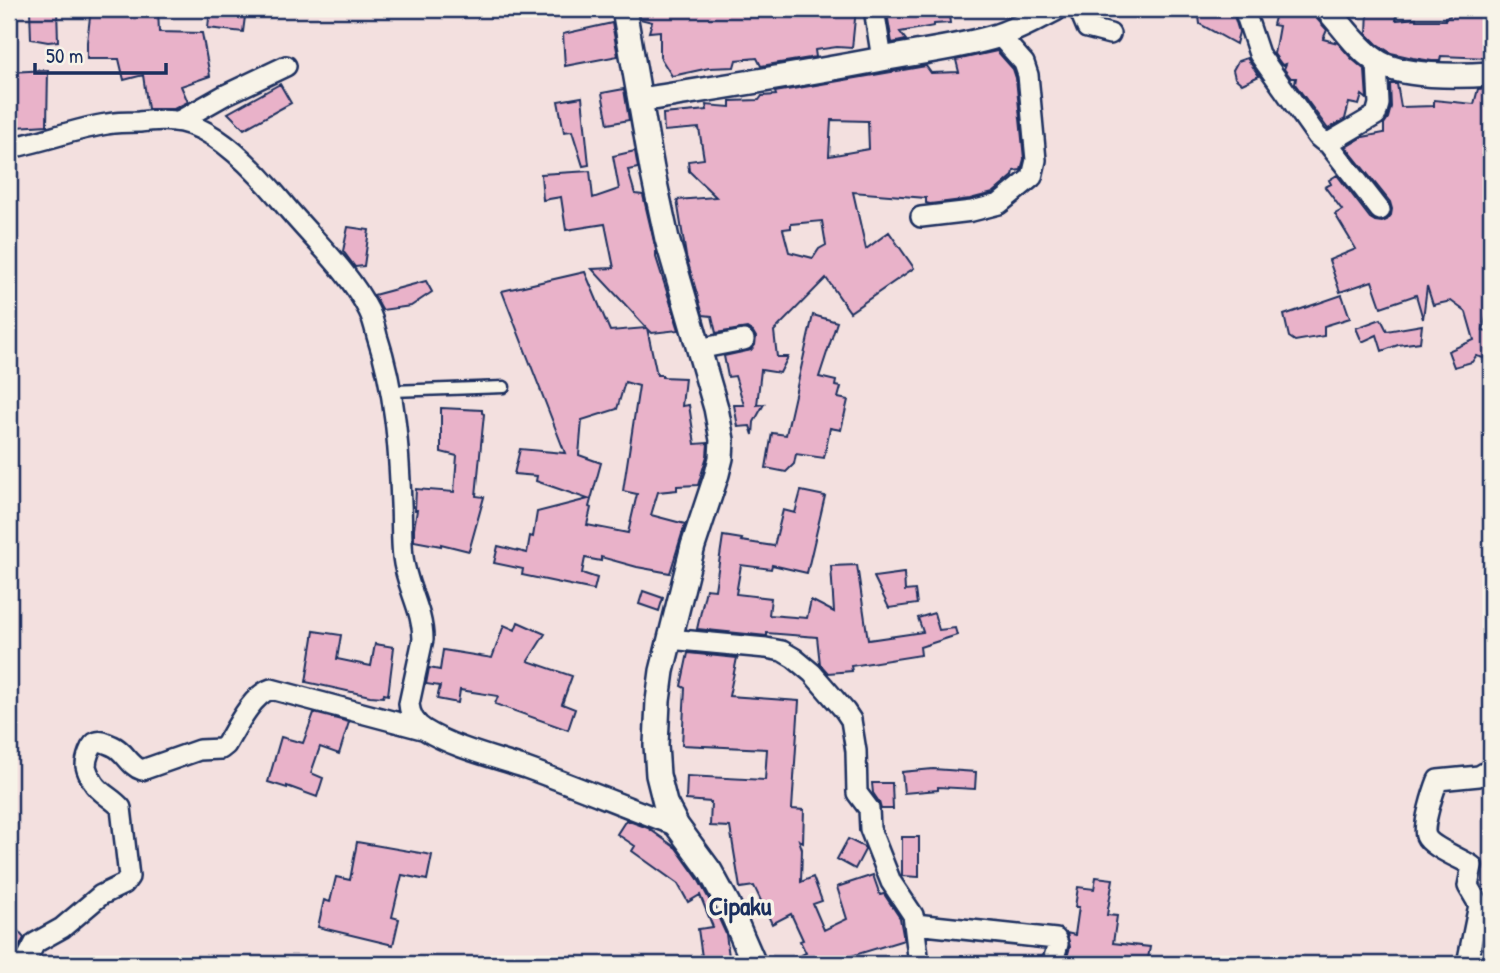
<svg xmlns="http://www.w3.org/2000/svg" width="1500" height="973" font-family="'Patrick Hand',sans-serif">
	<style>
		.building { fill: #e9b2c9; stroke: #1b2f5e; stroke-width: 2; fill-rule: evenodd }
		.lines { fill: none; stroke-linecap: round; stroke-linejoin: round }
		.service-casing { stroke: #1b2f5e; stroke-width: 15 }
		.minor-casing { stroke: #1b2f5e; stroke-width: 24 }
		.tertiary-casing { stroke: #1b2f5e; stroke-width: 28 }
		.service { stroke: #f7f3e8; stroke-width: 10 }
		.minor { stroke: #f7f3e8; stroke-width: 19 }
		.tertiary { stroke: #f7f3e8; stroke-width: 23 }
		.labels { text-anchor: middle; dominant-baseline: central; stroke-width: 7; stroke-linejoin: round; paint-order: stroke }
		.quarter-label { font-size: 26px; font-weight: bold; fill: #1b2f5e; stroke: #f7f3e8 }
	</style>
	<rect width="100%" height="100%" fill="#f3e0df"/>
	<filter id="ink" filterUnits="userSpaceOnUse"><feTurbulence type="fractalNoise" baseFrequency=".0143" numOctaves="2"/><feDisplacementMap in="SourceGraphic" scale="14" xChannelSelector="R" yChannelSelector="G"/><feConvolveMatrix kernelMatrix="1 2 1 2 8 2 1 2 1" color-interpolation-filters="sRGB"/></filter>
	<g filter="url(#ink)">
		<path class="building" d="M30,9h27l1,32 -10,1 -17,-3z
			M91,9h67l1,23 43,1 8,43 -29,10 7,16 -14,7h-26l-5,-34 -19,5 -5,-21h-32v-17z
			M210,9h36l-3,23 -35,-4z
			M638,9h218l-4,39 -15,-1 -22,3 1,7 -55,9 -4,-8 -21,2 -2,7 -25,1 -37,8 -12,-19v-26l-11,1 3,-10 -12,-3z
			M889,9h59l2,14 -16,1v2l-34,6 6,8 -14,3 -4,-24z
			M1198,9h34l7,23 -3,12 -36,-20z
			M1277,9h36l3,9 11,12 -4,9 15,4 14,16 13,11 2,29 -5,-4 -3,10 -10,-2 -4,16 -17,10 -33,-45 1,-6h-5l-7,-9 2,-5 -4,1 -8,-11 5,-28 -6,-1z
			M1368,9h30l-2,11 20,-2v2h29v-3l5,-1v-7h41v49h-1h1v2h-4l1,-2 -47,-2 -1,5h-8l-19,-3 -22,-5 -14,-9 -10,-10z
			M612,23l6,33 -53,10 -2,-32z
			M997,51l16,18 3,9 8,81 -3,11 -7,1 -1,5 -20,17 -23,6 -40,5 -4,-1v-5l-73,-6 13,57 23,-17 25,36 -64,44 -24,-34 -52,53 3,26h11l-8,16 -19,-3 -4,35 7,-1 -10,18 -1,13 -3,-9 -12,1 -4,-22h10l-9,-29 -7,1 -4,-21 27,-6 4,-5 1,-8 -3,-5 -6,-4 -31,5 -4,-17 -9,-1 -17,-59 -9,-56 39,-3 -27,-26 -1,-10 16,-2 -5,-31 -35,3 -1,-17 44,-4 -1,-5 24,2v-6l29,-1 3,-4 14,-1 -1,-3 151,-26 5,7 28,-1 -3,-12zM831,120l37,1 1,28 -40,7zM822,221l4,24 -7,4 -6,9 -24,-6 -6,-23 8,-1v-4z
			M1247,58l12,18 -17,8 -7,-6 -2,-8 5,-9z
			M48,70l-1,55 -31,2 -6,-55z
			M280,84l11,19 -47,26 -16,-16z
			M1390,84h7l4,23 33,-1v-6l40,4 4,-15 13,-1v208l-8,34 8,2v28l-15,-4 -4,6 -18,5 -6,-16 26,-11 -8,-28 -15,-11 -18,4 -6,-19 -4,33 -7,-24 -35,12 -9,-26 -32,11 -11,-32 27,-11 -21,-35 7,-4 -17,-23 6,-3 -2,-4 8,-5 33,43 5,3 7,1 5,-2 4,-5 1,-6 -2,-7 -44,-55 17,-10 21,-4v-9l4,-6 3,-11z
			M624,89l5,31 -21,4 -6,-31z
			M582,97l7,68 -6,1 -11,-35 -8,1 -6,-31z
			M635,151l3,17 -10,2 7,24 8,1 13,55v7l23,73 -27,3 -5,-5 10,47h5v2l23,1 -3,28 7,-1 6,39 13,-1 -1,13 -9,29 -21,1v4l-19,2 -7,23 34,9 -15,49 -33,-6 -36,-10v4l-16,-3 -3,15 15,5 -3,12 -72,-15 1,-6 -29,-6 4,-17 29,7 3,-17 3,1 4,-25 51,-13 -52,-18 1,-5 -23,-2 6,-25 45,4 -63,-162 83,-19 25,59 37,-3 -55,-59 22,-1 -9,-44 -39,6 -5,-33 -18,3 -2,-26 49,-3 3,27 26,-9 -6,-33zM625,382l14,4 -16,105 14,3 -9,39 -41,-8 4,-17 -2,-1 12,-44 -22,-8 3,-35 35,-11z
			M348,227l21,3 -5,36 -9,1 -12,-16z
			M426,281l6,11 -21,14 -29,4 -8,-15z
			M1342,295l8,23 -26,8v10l-29,5 -6,-4 -5,-22z
			M813,315l24,7 -18,55 17,4 -1,5 6,1 -3,11 10,2 -7,30 -11,-2 -6,30 -28,-4 -2,10 -8,8 -20,-4 6,-35 14,2z
			M1381,319l6,12 35,-6 -2,17 -22,3 -16,6 -5,-16 -15,7 -6,-14z
			M441,408l41,2v3l2,1 -8,82 8,1 -15,54 -28,-7v2l-27,-5v-13l3,-18h-2l1,-21 38,3 3,-36 -16,-4z
			M801,491l24,5 -18,77 -35,-8 -1,4 -30,-4 -5,29 35,4 -2,17 38,3 4,-18 23,12 -3,-46 26,-1 11,75 55,-8 -5,-14 16,-5 5,17 16,-2 2,7 -37,12 1,8 -70,11 1,5 -24,2 -8,-9 -3,-27 -50,-4v3l-70,-7 9,-40 9,1 8,-54 19,3 -1,2 33,5 9,-36 12,3z
			M904,573l1,18 10,-1 2,14 -28,4 -15,-31z
			M643,591l20,7 -4,13 -20,-7z
			M518,622l27,12 -17,27 44,15 -10,28 13,5 -7,21 -73,-26 3,-8 -38,-6 -2,13 -21,-4 3,-13 -14,-2 3,-16 11,2 3,-20 49,8 12,-33 11,5z
			M314,631l27,4 -4,24 34,7 4,-22 19,3 -6,48 -4,-1 -1,3 -13,-1 -64,-14z
			M688,653l49,5 -8,38 70,5 -7,108 12,1 -1,32 -4,-2 3,9 -1,33 12,-5 9,24 -9,3 11,26 23,-11 -10,-32 36,-12 7,20 4,-1 16,24 4,22 -53,16 2,4 -9,4h-63l25,-11 -6,-12 3,-1 -12,-26 -19,10 -18,-38 -14,2 -10,-61 -20,-1 1,-24 -25,-2 1,-24 78,4 2,-31 -85,-4 3,-57 -4,-2z
			M314,713l35,9 -10,32 -19,-7 -9,26 12,5 -6,19 -30,-11v2l-19,-6 13,-45 22,6z
			M933,769l43,3 -1,17 -37,-2v3l-34,3 -2,-21z
			M872,783h20l1,26h-12l-2,-7 -6,-9z
			M626,820l22,8 28,20 22,31 17,31 11,24 4,30h-27l-5,-35 15,-2 -13,-32 -12,7 -10,-18 -46,-33 3,-5 -18,-12z
			M902,837h17v40l-17,-1z
			M848,839l16,8 1,3 -10,19 -18,-10z
			M357,842l75,13 -5,25 -25,-5 -10,42 7,2 -6,26 -75,-18 6,-27 6,2 6,-25 14,3z
			M1096,877l17,2 -6,36 10,1 -4,27 37,4 -3,17h-82l5,-17 -3,-14 8,2 4,-28h-4l3,-20 16,2z
			M9,920l15,18 -10,18 -5,4z"/>
		<g class="lines">
			<g class="service-casing">
				<path id="service" d="M392,391l112,-4"/>
			</g>
			<g class="minor-casing">
				<path id="minor" d="M874,9l8,50
					M1079,9l8,19 23,6
					M1244,9l15,45 58,82 6,5 7,1 46,-27 3,-11 -2,-41
					M179,121l46,-26 61,-29
					M1327,142l53,68
					M9,148c33,-6 65,-19 98,-24 10,-2 21,-2 32,-2 14,-2 28,-3 42,0 38,8 78,52 102,81 29,36 65,66 86,108 4,8 6,17 8,25 18,54 22,112 24,168 1,18 0,35 2,53 3,29 20,53 20,82l-14,65c1,11 6,20 16,26 29,18 68,27 101,38 50,18 100,39 151,58
					M921,217l51,-6 27,-7 33,-27 4,-17 -8,-85 -4,-12 -25,-28
					M698,349l46,-9
					M669,639l97,9 16,3 12,7 18,15 33,38 6,9 5,31 1,42 12,16 1,20 21,53 22,33 6,49
					M915,924l141,15 2,5 -6,20
					M24,964l11,-21 27,-15 39,-33 23,-11 5,-7 -8,-69c-8,-10 -22,-15 -28,-26 -3,-5 -6,-11 -7,-16 0,-6 4,-22 11,-24 4,-2 11,2 16,4 12,5 16,20 29,24l57,-20 22,-1 5,-4c10,-17 26,-50 45,-56l151,40
					M1467,964l12,-59 -11,-19 4,-20 -3,-2c-10,-6 -39,-18 -43,-28 -4,-9 8,-46 12,-56l41,-4 12,-7"/>
			</g>
			<g class="tertiary-casing">
				<path id="tertiary" d="M624,9l28,160 15,70 49,169 6,32 -1,18 -4,16 -24,72 -31,125 -4,30 -2,44 2,30 7,28 12,23 33,45 18,33 26,60
					M1327,9c16,17 28,37 48,51 24,18 87,16 116,14
					M641,100c79,-13 158,-25 236,-40 40,-8 81,-12 120,-24 21,-7 39,-17 58,-27"/>
			</g>
			<use href="#service" class="service"/>
			<use href="#minor" class="minor"/>
			<use href="#tertiary" class="tertiary"/>
		</g>
	</g>
	<g class="labels">
		<g class="quarter-label">
			<text x="740" y="905">Cipaku</text>
		</g>
	</g>
	<rect width="1500" height="973" fill="none" stroke="#f7f3e8" stroke-width="35"/>
	<rect x="18" y="18" width="1465" height="938" fill="none" stroke="#1b2f5e" stroke-width="2.5" filter="url(#ink)"/>
	<path d="M35 63v10h131v-10" fill="none" stroke="#1b2f5e" stroke-width="3.5"/>
	<text x="46" y="63" font-size="21" fill="#1b2f5e" stroke="#f7f3e8" stroke-width="5" paint-order="stroke">50 m</text>
</svg>
